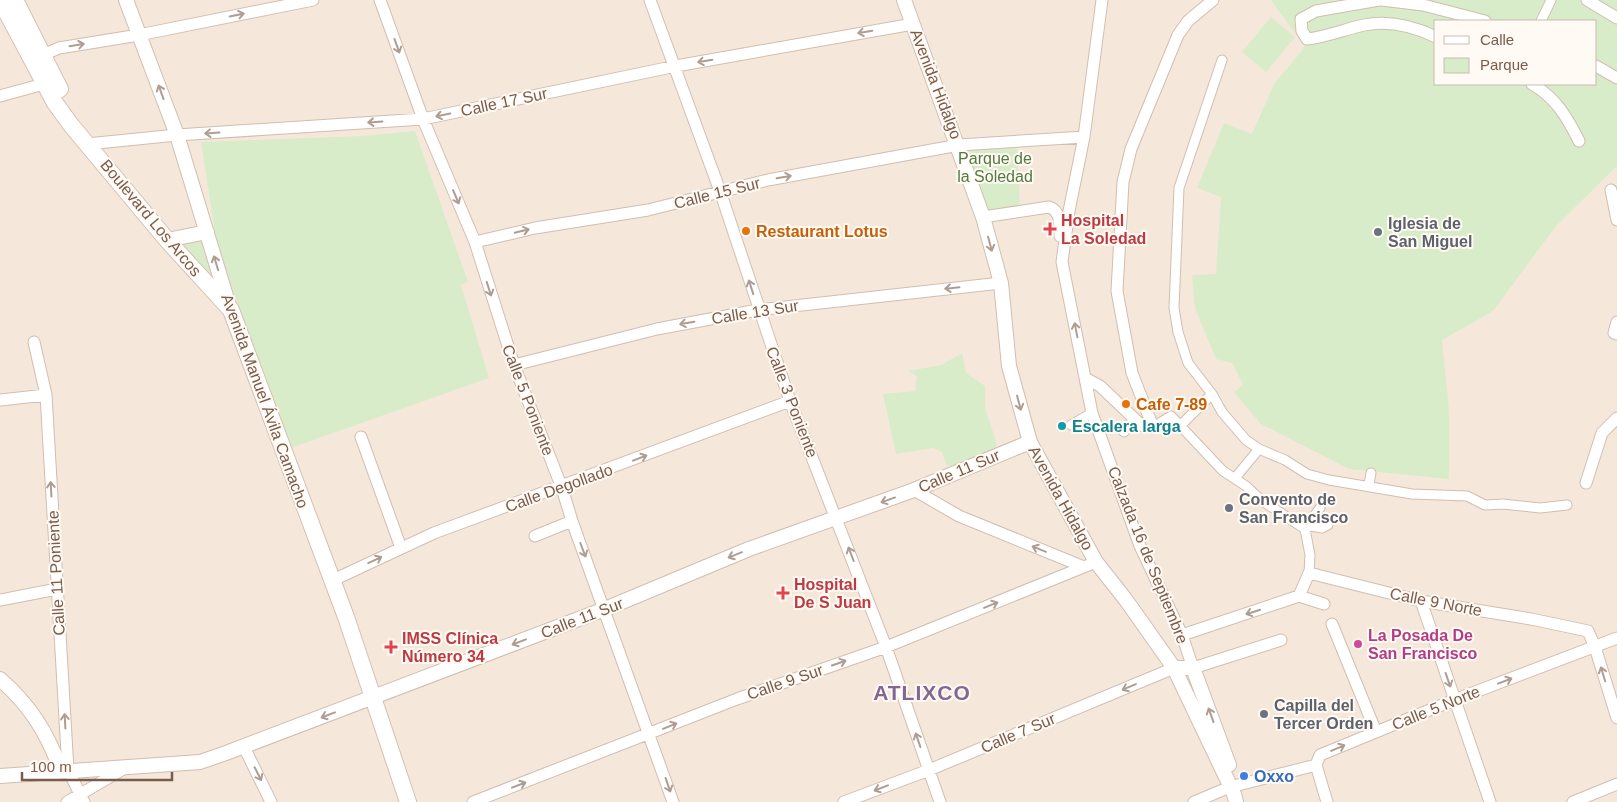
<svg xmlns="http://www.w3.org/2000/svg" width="1617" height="802" font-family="Helvetica,sans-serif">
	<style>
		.residential { fill: #f5e8da; fill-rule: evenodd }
		.green { fill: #d8ecc9; fill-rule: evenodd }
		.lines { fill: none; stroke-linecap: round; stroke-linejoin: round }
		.pedestrian-casing { stroke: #d1beb0; stroke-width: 11 }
		.minor-casing { stroke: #d1beb0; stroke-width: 13 }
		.tertiary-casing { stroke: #d1beb0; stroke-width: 16 }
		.secondary-casing { stroke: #d6c0b0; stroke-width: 18 }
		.pedestrian { stroke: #fff; stroke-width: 9 }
		.minor { stroke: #fff; stroke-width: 11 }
		.tertiary { stroke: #fff; stroke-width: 14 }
		.secondary { stroke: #fff; stroke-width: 16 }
		.oneway { stroke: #af9d94 }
		.health-dot { fill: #e0444e; stroke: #fffaf3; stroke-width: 2 }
		.food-dot { fill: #e8710a; stroke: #fffaf3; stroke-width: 2 }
		.worship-dot { fill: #6b7280; stroke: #fffaf3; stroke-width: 2 }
		.culture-dot { fill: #0f9aa8; stroke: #fffaf3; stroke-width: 2 }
		.hotel-dot { fill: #d1479c; stroke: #fffaf3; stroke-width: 2 }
		.shop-dot { fill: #3f7fe0; stroke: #fffaf3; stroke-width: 2 }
		.labels { text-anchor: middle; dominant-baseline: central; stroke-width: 4; stroke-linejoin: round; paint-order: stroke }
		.street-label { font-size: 16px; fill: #7a5c4d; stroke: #fffaf3 }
		.park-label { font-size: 16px; fill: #537a41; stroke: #fffaf3 }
		.health-label { font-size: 16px; font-weight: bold; fill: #be3a42; stroke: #fffaf3; text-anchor: start }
		.worship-label { font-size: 16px; font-weight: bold; fill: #5b616d; stroke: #fffaf3; text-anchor: start }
		.food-label { font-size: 16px; font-weight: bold; fill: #c56008; stroke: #fffaf3; text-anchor: start }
		.culture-label { font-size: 16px; font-weight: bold; fill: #0d838f; stroke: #fffaf3; text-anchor: start }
		.hotel-label { font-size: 16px; font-weight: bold; fill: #b23c85; stroke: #fffaf3; text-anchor: start }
		.shop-label { font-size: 16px; font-weight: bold; fill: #366cbe; stroke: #fffaf3; text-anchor: start }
		.district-label { font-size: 21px; font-weight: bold; letter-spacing: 1px; fill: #846695; stroke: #fffaf3 }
	</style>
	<rect width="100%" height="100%" fill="#fdf6ec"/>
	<path class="residential" d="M0,0h1617v802h-1617zM1436,21h160v63h-160z"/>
	<path class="green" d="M1271,0h346v166l-61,60 -63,85 -51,29 7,69v70l-100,-10 -88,-45 -27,-32 9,-8 -11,-21 -16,-4 -21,-51 -3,-33 24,-1 5,-77 -24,-9 27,-65 28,11 22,-50 31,-37zM1436,21h160v63h-160z
		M1271,17l24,20 -29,35 -24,-20z
		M415,131l53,151 -7,3 28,93 -204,72 -69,-212 -15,-96 162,-6z
		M1017,142l3,66 -33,4 -22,-66z
		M203,238l18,56 -43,-51z
		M962,353l4,20 19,13v22l11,33v12l-39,13 -11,-1 -4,-13 -9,-4 -37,6 -13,-60 32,-3 2,-15 -9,-5 33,-6z"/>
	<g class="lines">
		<g class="pedestrian-casing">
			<path id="pedestrian" d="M1541,21l10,-21
				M1222,60l-43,128 -5,120 4,24 10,31 24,31 10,18 24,28 13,9 26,11 22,14 22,6 83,14 55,2 18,9 18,-1 37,4 27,-3
				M1071,425l21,-12
				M1180,426l32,-32
				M1153,427l18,-11 52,55 23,15 15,14 44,29 5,26 -1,18
				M1124,432l10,-13
				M1235,478l24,-29
				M1369,485l2,-12
				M1305,529l6,-3 11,2 6,-3v-4l-13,-6 5,-7"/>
		</g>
		<g class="minor-casing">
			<path id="minor" d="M380,0l43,119 52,123 39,123 48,123 10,33 101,281
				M650,0l70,191 70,210 96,246 54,155
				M1102,0l-18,137 -15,74 -7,51 30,151 48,133 42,89 11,33 88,-28
				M1379,0l-63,11 -15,8 1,12 5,8c20,-2 38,-10 57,-14 26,-5 49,1 72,12
				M1382,0l41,5 62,16
				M1587,0l30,18
				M38,57l21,-9 80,-13 174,-35
				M1596,66l21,12
				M1532,84c24,14 35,33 47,57
				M0,96l51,-14
				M87,144l90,-9 246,-16 253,-53 237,-42
				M1611,190l6,30
				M983,217l66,-10c12,4 11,17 11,29
				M475,242l60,-14 113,-18 120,-30 191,-35 125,-8
				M1617,322l-3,11 3,1
				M34,342l12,53 22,375 16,32
				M514,365l143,-36 101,-19 243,-27
				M1085,378l15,8 41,39 12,2 -21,-54 -15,-82 6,-109 8,-33 47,-114 10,-14 25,-21
				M0,400l46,-5
				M361,437l40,111
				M1586,483l16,-50 15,-15
				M914,490l45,26 125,51
				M535,536l37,-15
				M331,581l103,-48 356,-132
				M1299,596l10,-23 112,28 110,18 57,12 7,16 22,71
				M0,600l57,-11
				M1421,601l69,201
				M1332,624l44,108
				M1182,635l117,-39 25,8
				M244,747l27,55
				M1316,765l11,37
				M67,802l58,-34
				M473,802l264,-103 149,-52 210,-85
				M844,802l85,-32 245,-102
				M1194,802l36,-15 86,-22 4,-10 134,-55 163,-62
				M1573,802l44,-18"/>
		</g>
		<g class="tertiary-casing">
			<path id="tertiary" d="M126,0l51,135 53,174
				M904,0l79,217 18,66 8,83 21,76 66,120 30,38 48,68 60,126 2,8
				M167,240l40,-8
				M1174,668h19l36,97
				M0,679c30,26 48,55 61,92
				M0,776l200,-14 26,-9 379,-144 144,-60 165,-59 116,-48"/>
		</g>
		<g class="secondary-casing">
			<path id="secondary" d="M0,0l55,103 16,22 96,115 64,70 115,307 62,185
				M15,0l45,89"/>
		</g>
		<use href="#pedestrian" class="pedestrian"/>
		<use href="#minor" class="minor"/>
		<use href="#tertiary" class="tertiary"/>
		<use href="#secondary" class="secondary"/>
	</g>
	<defs><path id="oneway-shaft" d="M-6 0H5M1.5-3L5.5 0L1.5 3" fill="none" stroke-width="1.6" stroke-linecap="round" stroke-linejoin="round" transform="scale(1.25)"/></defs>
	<g class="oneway">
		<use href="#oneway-shaft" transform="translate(237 15) rotate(-11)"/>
		<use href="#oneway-shaft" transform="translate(865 32) rotate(170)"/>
		<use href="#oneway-shaft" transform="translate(77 45) rotate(-9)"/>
		<use href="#oneway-shaft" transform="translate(397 46) rotate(70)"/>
		<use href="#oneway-shaft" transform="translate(705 61) rotate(170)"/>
		<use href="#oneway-shaft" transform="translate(161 92) rotate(-110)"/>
		<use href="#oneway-shaft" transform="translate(443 115) rotate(168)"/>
		<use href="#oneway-shaft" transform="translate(375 122) rotate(176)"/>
		<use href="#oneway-shaft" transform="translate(212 133) rotate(176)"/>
		<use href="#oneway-shaft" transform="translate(784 177) rotate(-10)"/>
		<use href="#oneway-shaft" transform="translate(456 197) rotate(67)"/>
		<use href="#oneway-shaft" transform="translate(522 231) rotate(-13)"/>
		<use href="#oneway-shaft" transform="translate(990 244) rotate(75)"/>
		<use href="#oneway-shaft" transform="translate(216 263) rotate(-107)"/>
		<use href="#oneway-shaft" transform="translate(751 287) rotate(-108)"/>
		<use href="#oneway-shaft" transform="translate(952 288) rotate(174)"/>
		<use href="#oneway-shaft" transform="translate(489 289) rotate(72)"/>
		<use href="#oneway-shaft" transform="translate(687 323) rotate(170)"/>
		<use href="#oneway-shaft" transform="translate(1076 330) rotate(-101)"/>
		<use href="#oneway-shaft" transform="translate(1019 403) rotate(75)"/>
		<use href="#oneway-shaft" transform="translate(640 458) rotate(-21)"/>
		<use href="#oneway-shaft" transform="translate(51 489) rotate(-93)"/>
		<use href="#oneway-shaft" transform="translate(888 500) rotate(160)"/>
		<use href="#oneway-shaft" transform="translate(1039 549) rotate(-158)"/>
		<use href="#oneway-shaft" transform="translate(583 550) rotate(69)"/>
		<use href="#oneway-shaft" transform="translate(851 554) rotate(-111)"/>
		<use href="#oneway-shaft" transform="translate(735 555) rotate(158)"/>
		<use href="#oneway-shaft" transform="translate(375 560) rotate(-25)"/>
		<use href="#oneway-shaft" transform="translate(991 605) rotate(-22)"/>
		<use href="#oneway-shaft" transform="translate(1253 612) rotate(162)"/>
		<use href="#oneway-shaft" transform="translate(519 642) rotate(159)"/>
		<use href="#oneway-shaft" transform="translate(839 663) rotate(-19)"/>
		<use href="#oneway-shaft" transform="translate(1603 674) rotate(-107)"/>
		<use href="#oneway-shaft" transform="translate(1448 680) rotate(71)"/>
		<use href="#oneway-shaft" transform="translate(1505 681) rotate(-21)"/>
		<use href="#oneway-shaft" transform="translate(1129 687) rotate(157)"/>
		<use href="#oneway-shaft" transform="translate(328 715) rotate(159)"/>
		<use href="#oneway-shaft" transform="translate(1211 715) rotate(-110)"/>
		<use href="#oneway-shaft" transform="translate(65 721) rotate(-93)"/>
		<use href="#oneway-shaft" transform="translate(670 726) rotate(-22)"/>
		<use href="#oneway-shaft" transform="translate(918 740) rotate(-109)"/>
		<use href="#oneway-shaft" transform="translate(1338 748) rotate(-23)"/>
		<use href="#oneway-shaft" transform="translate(258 774) rotate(63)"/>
		<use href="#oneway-shaft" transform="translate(519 785) rotate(-21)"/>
		<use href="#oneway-shaft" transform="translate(668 785) rotate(71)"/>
		<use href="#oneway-shaft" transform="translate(881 788) rotate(159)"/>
	</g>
	<g class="health-dot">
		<path d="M1047.5 221.5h5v5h5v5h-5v5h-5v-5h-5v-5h5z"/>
		<path d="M780.5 585.5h5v5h5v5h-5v5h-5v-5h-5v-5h5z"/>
		<path d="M388.5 639.5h5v5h5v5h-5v5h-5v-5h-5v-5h5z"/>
	</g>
	<g class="food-dot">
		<circle cx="746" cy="231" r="5"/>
		<circle cx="1126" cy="404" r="5"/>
	</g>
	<g class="worship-dot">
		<circle cx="1378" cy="232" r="5"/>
		<circle cx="1229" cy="508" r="5"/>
		<circle cx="1264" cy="714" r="5"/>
	</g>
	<circle class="culture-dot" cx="1062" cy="426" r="5"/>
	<circle class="hotel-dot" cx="1358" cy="644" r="5"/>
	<circle class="shop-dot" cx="1244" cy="776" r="5"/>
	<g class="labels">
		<g class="street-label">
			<text transform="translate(936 84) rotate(69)">Avenida Hidalgo</text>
			<text transform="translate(504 102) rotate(-12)">Calle 17 Sur</text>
			<text transform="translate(717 193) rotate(-14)">Calle 15 Sur</text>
			<text transform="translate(151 218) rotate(50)">Boulevard Los Arcos</text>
			<text transform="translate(755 312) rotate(-9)">Calle 13 Sur</text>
			<text transform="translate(528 400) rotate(69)">Calle 5 Poniente</text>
			<text transform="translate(265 401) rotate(70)">Avenida Manuel Ávila Camacho</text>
			<text transform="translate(792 402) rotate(69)">Calle 3 Poniente</text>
			<text transform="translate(959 471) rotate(-23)">Calle 11 Sur</text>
			<text transform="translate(559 488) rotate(-20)">Calle Degollado</text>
			<text transform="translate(1061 498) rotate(61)">Avenida Hidalgo</text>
			<text transform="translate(1148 555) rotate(68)">Calzada 16 de Septiembre</text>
			<text transform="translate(56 573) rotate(-93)">Calle 11 Poniente</text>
			<text transform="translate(1436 602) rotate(11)">Calle 9 Norte</text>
			<text transform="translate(582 618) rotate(-21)">Calle 11 Sur</text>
			<text transform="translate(785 682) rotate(-19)">Calle 9 Sur</text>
			<text transform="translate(1436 708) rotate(-22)">Calle 5 Norte</text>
			<text transform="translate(1018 733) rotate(-23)">Calle 7 Sur</text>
		</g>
		<g class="park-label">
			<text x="995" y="158">Parque de<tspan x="995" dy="18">la Soledad</tspan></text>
		</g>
		<g class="health-label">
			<text x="1061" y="220">Hospital<tspan x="1061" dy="18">La Soledad</tspan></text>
			<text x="794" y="584">Hospital<tspan x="794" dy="18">De S Juan</tspan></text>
			<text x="402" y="638">IMSS Clínica<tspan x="402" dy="18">Número 34</tspan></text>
		</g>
		<g class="worship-label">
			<text x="1388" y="223">Iglesia de<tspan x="1388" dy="18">San Miguel</tspan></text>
			<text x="1239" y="499">Convento de<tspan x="1239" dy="18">San Francisco</tspan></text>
			<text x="1274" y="705">Capilla del<tspan x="1274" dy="18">Tercer Orden</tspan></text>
		</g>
		<g class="food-label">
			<text x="756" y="231">Restaurant Lotus</text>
			<text x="1136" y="404">Cafe 7-89</text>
		</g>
		<g class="culture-label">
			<text x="1072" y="426">Escalera larga</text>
		</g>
		<g class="hotel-label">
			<text x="1368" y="635">La Posada De<tspan x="1368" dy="18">San Francisco</tspan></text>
		</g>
		<g class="shop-label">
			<text x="1254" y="776">Oxxo</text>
		</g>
		<g class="district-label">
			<text x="922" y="692">ATLIXCO</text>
		</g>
	</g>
	<rect x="1434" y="20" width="162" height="65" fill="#fffaf3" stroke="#cabbb1"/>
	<rect x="1444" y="36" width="25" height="8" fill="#ffffff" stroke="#cabbb1"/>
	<text x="1480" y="45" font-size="15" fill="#7a5c4d">Calle</text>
	<rect x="1444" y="58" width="25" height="15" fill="#d8ecc9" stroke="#cabbb1"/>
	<text x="1480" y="70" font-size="15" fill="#7a5c4d">Parque</text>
	<path d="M22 772v8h150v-8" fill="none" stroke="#7a5c4d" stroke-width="2.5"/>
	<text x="30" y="772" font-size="15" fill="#7a5c4d" stroke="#fffaf3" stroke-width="4" paint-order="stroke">100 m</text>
</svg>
